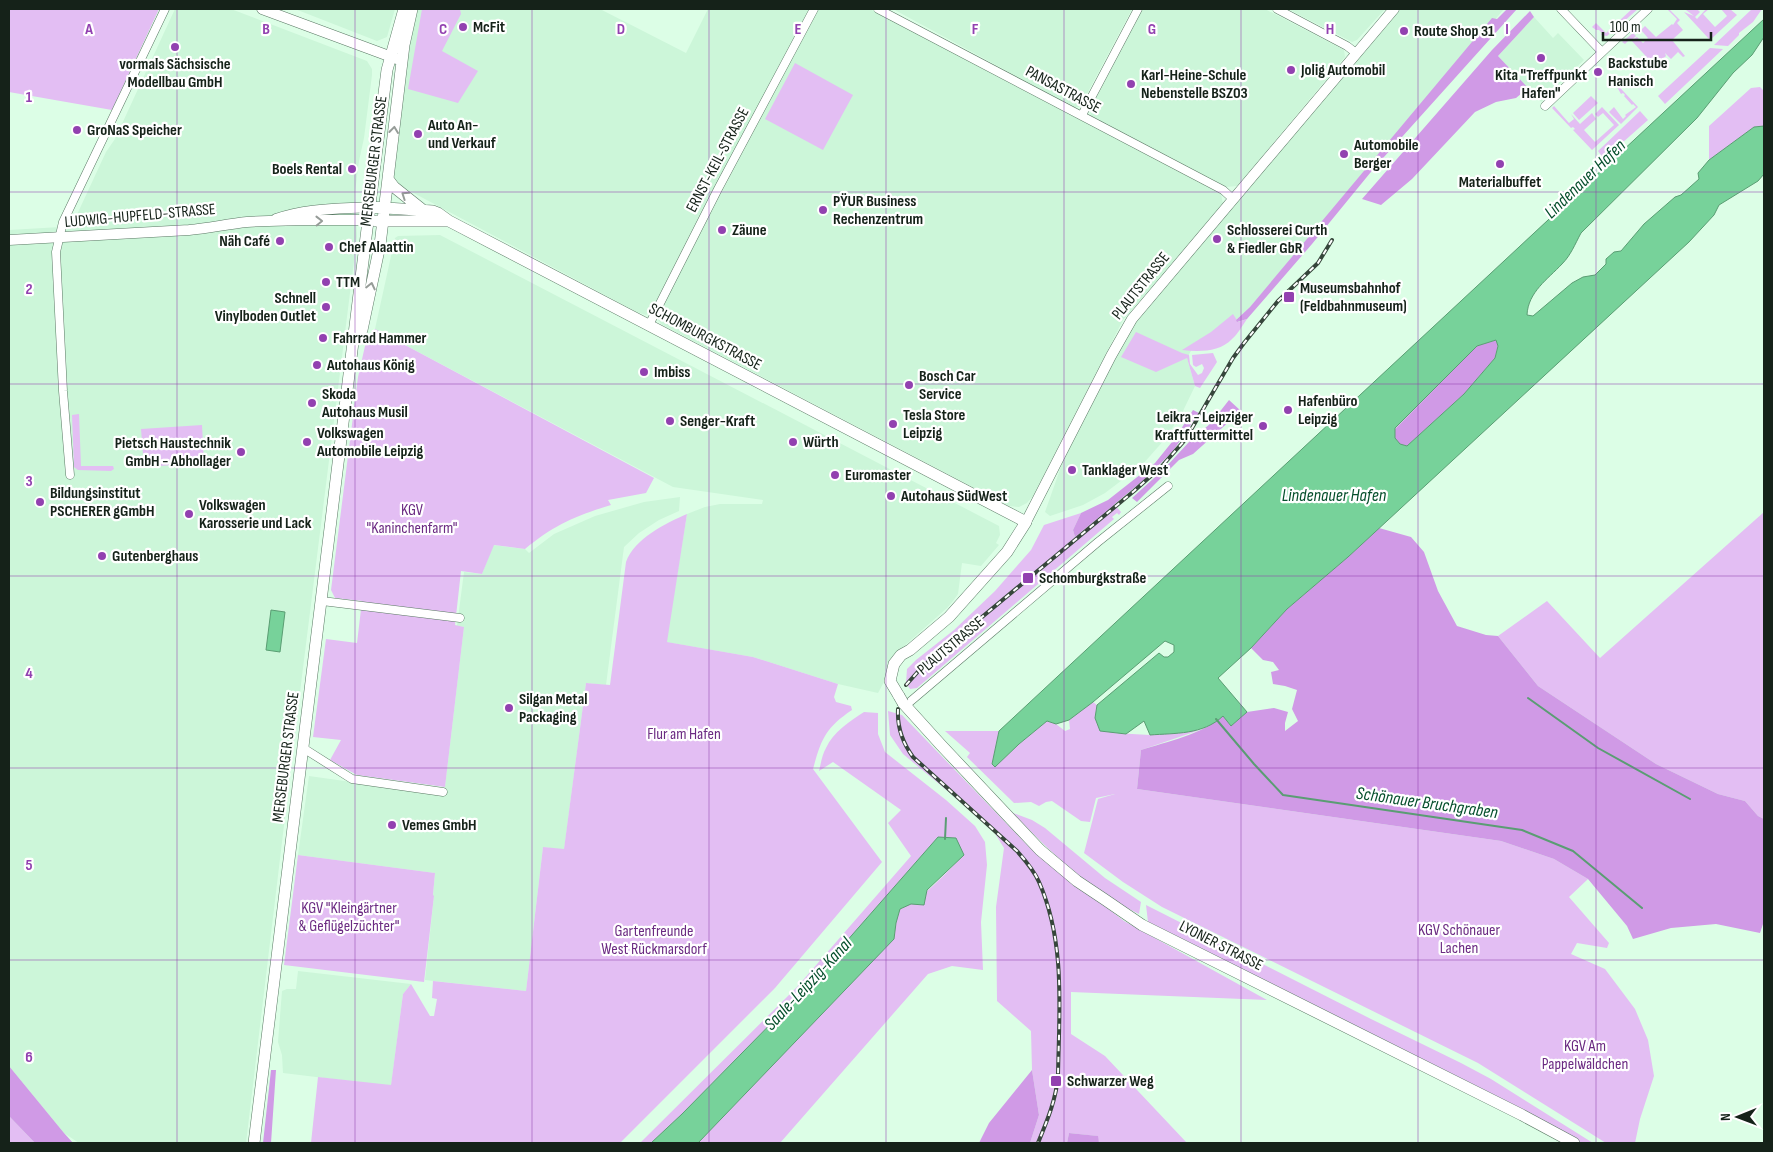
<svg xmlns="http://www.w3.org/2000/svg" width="1773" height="1152" font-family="'Sofia Sans Condensed',sans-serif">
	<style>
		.built { fill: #ccf6d9 }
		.green { fill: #e3bef3 }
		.forest { fill: #d09ae6 }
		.water { fill: #77d29a; stroke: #5a9d73; fill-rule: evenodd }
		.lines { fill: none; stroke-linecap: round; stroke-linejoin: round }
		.stream { stroke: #5a9d73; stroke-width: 2 }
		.minor-casing { stroke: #5a7864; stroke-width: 9 }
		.secondary-casing { stroke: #5a7864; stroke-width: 11 }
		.primary-casing { stroke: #5a7864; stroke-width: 12 }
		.minor { stroke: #fff; stroke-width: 8 }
		.secondary { stroke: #fff; stroke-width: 10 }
		.primary { stroke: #fff; stroke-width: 11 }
		.rail-casing { stroke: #36463b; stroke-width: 4 }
		.rail { stroke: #fff; stroke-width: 2; stroke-dasharray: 5.5; stroke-linecap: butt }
		.primary-bridge-casing { stroke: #5a7864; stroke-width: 12; stroke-linecap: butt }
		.primary-bridge { stroke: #fff; stroke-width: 11 }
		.oneway { stroke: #969c98 }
		.grid { fill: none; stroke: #9241b0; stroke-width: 1; stroke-opacity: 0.55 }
		.poi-dot { fill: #9241b0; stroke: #fff; stroke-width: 2 }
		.labels { text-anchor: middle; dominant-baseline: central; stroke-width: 4.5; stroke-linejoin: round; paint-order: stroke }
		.poi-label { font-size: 16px; font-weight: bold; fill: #152219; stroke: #fff; text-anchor: start }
		.street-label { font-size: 16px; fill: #152219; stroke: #fff }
		.park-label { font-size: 16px; fill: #6b2a82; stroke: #fff }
		.water-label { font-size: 18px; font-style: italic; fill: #054f2c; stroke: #fff }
		.grid-label { font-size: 16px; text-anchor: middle; font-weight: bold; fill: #9241b0; stroke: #fff; stroke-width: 4.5; stroke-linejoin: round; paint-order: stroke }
	</style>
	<rect width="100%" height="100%" fill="#dcfee6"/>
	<path class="built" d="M175,9h56l136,52 5,8v6l-8,63 -5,23 -4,31 2,45 -58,463 -53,443h-167l-15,-10 -55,-67v-836l68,-4v-4l-3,-1 32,-69 9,-13z
		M295,9h100l-8,28 -10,4z
		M416,9h184l86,44 22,-44h103l-160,302 -5,4 -9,-3 -246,-131 18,-144z
		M818,9h52l351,185 2,10 -100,116 -90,176 -6,7 -8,4 -10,-1 -348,-182 -4,-6 2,-6z
		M893,9h239l-52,98h-7z
		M1143,9h122l79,41 1,7 -108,129 -11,1 -135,-71 -1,-6z
		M1288,9h97l-28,31 -5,2z
		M1401,9h103l-254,298 -22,20 -36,22 -5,9 8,28 -12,25 -17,27 -24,27 -37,28 -22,12 -33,11 -5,-4 18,-51 61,-120 14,-22z
		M1534,17l19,21 5,-5 26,27 -43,42 -43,-46z
		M440,235l559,291 1,9 -4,8 3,2 -18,21 -19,-3 -4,31 -5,7 -6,7 -53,47 -5,8 -4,17 -7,13 -40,-9 -85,-27 -87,-15 21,-128 18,-7 15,-3h42l1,-4 -90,-13 -298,-158 20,-91 3,-2z
		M680,497l-1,14 -20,9 -20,13 -15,14 -18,138 -20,-2 -22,167 -21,-3 -17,144 -101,-11 9,-84h-1l2,-23 -137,-18 11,-79 135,19 20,-168 -7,-1 7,-54 18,2 11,-29 32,4 4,4 25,-19 41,-18 49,-14z
		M298,971l113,13 -8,10 -12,92 -108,-13 -1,-18 -4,-13 4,-51 5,-2h9z"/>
	<path class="green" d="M9,9h150l-47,101 -103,-18z
		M422,9h38l1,5 -19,37 36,20 -20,32 -50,-14z
		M1632,9h6l-31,27 -6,-1 1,-2 -3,-3h-3l-4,-3 4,-4 10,10z
		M1667,9h2l11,11 -3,3 6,7 -11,10 13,16 -2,1 -5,-5 -7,7 -6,-6 1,3 -11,10 -25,-27 -5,5 -3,-2 11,-9 3,3 -4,4 5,-3 6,6 5,-5 -7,-8 4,-4 11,11 16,-13 1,1 4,-6z
		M1687,9h10l3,3 -5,5 2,2 9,-10h3l-6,5 12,13 12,-11 -6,-7h9l7,6 -27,25 -26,-28 10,4 -8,-6z
		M1752,9h10l-9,13 -14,11v2l-11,11 -14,-1z
		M1710,48l13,1 -58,55 -7,-8z
		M795,63l58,32 -30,55 -58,-31z
		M1611,78l27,29 -17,17 -12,-12 5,-5 9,12 3,-3 -1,-1 11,-8 -3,-3 -1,1 -8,-9 1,-1 -2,-2 -2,1 -4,-7 -1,1 -5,-8h-2z
		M1760,87l4,4v35l-10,1 -45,33v-34l42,-38z
		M1591,96l7,7 -19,17 -6,-7z
		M1554,106l15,17 5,-4 -3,-5 9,10 12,-11 4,6 -12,11 11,12 19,-17 -11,-12 -5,4 -3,-3 7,-7 17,18 -27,25 -19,-20 2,-1 -2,-2 -2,1 -19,-20z
		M1640,111l8,9 -44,39 -6,-8z
		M1233,314l5,8 9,-3c-5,7 -9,15 -15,20 -12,13 -33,13 -50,11l29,-18z
		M375,329l279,149 -8,15 -38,7 3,5c-36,11 -57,20 -86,44l-31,-4 -12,29 -21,-3 -6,54 9,2 -19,160 -88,-12 -27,-15 11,-20 -28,-3 13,-98 31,4 5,-42 -27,-3 -4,-8 27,-213 7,-31z
		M1136,332l46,21 7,2 1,9 8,11 4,-2 2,-5 -2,-4 -6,3 -3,-2 -1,-10 21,-2 4,9 -17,26 -5,-2 -8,-28 -31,14 -35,-15z
		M79,414l2,52h32l1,3 -3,2 -33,-1 -4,-3 -2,-52z
		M202,425l2,38 -60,4 -3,-38z
		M1114,504l7,8 -2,3 -2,-2 -5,4 2,2 -197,169 -7,1 -4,-6 1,-14 9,-9 38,-30 41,-39 36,-41 13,-25 37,-12 -8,17 2,7z
		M1764,512v307l-6,-3 -13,-15 -27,-7 -62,-30 -118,-78 -40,-50 49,-35 53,57z
		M687,514l-20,128 86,15 85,27 -4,13 2,5 15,4 1,4c-27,18 -31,30 -39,59l69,93 -107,126 -155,155h-309l7,-66 73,8 12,-91 8,-10 19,32h4l3,-17 -5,-1 1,-17 93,10 17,-144 21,2 22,-166 24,2 16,-123c8,-23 40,-39 61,-48z
		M1093,702l4,3 -2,13 19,15 36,2 50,-5 -59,20 -4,39 364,52 53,18 34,20 -19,18 40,46 -2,5 -30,-5 -6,11 34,15 30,40 13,31 6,36 -14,43 -5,24h-29l-128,-80 -316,-156 -39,-25 -39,-29 14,-54 17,-5 -19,4 -6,24 -9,-1 -29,-20 -6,1 -7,4 -8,-4 -17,1 -47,-46 3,-4 -25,-22h54l-7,33 3,3 24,-23 28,-23 9,3 9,7 5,-2 -1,-9z
		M888,711l14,4 128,133 94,73 143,79 -196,-8v42l34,22 82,87h-88l-2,-7 -28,-3 -2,10h-37l9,-28 -7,-45 -1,-39 -34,-30 -1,-94 8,-59 -13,-21 -88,-73 -13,-19z
		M864,712l14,1v21l7,18 61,48 29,26 10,16 2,23 -6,57 2,48 -31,-4 -24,8 -148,169h-82l196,-204 2,-16 4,-14c25,-11 44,-35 64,-54l-26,-18 -136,155 -120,122 -31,29h-11l157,-156 114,-131 -23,-33 13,-13 -68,-48 -14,9c2,-8 3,-16 7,-23 7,-16 24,-27 38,-36z
		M1013,813l19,7 13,8 60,50 36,24 -2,12c-49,-24 -89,-62 -126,-101z
		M298,855l137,18 -2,22 1,1 -10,86 -140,-17z
		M1146,905l225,114 90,44 30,16 102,64h-12l-20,-12 -413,-209z
		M9,1116l26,27h-26z"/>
	<path class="forest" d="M1507,9h10l-142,158 -63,77 -65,75 -10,3 -1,-2 14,-13 242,-289 5,1z
		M1530,11l4,6 -36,39 30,32 -12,10 -20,4 -21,10 -63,67 -31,26 -19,-6 130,-149z
		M1496,340l2,5 -3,13 -31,36 -57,52 -7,-2 -5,-6v-9l82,-83z
		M1229,400l12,11 -48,43 -14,6 -42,42 -5,-4 32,-29 25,-27 22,-19z
		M1193,410l6,3 -26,38 -27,27 -71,59 -2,-7 8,-17 27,-13 47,-37 21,-26z
		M1379,528l32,9 13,15 14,39 19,35 29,9 12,1 40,50 118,78 62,30 27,7 13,15 6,3v102l-4,12 -44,-9 -45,4 -38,11 -6,-13 -39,-47 -34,-20 -53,-18 -364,-52 4,-39c25,-8 62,-16 82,-34l8,10 16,-14 27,-4 14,4 -3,11v8l13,-10 -6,-12 5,-19 -12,-4 -12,-2 -2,-12 8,-2 -6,-8 -10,-2 -12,-12 36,-39 61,-52z
		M9,1066l55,67 9,10h-38l-26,-27z
		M271,1070h5l-5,73h-8z
		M1032,1070l7,45 -9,28h-51l10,-20z
		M1069,1133l29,3 1,7h-32z"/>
	<path class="water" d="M1764,19v18l-12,18 -19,18 -36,45 -116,115c-6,11 -10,22 -19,31 -14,15 -34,28 -35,51l6,1 39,-33 11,-6 12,-2 11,-11v-5l8,-7 7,-1 23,-27 31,-27 6,-2 18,-16 -1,-6 11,-13 45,-33 10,-1v48l-6,7 -39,24 -5,10 -25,27 -341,315 -61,52 -36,39 -33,30 29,34 -16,14 -8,-10c-20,19 -48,17 -73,19l-6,-14 -18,13 -26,-3 -5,-13 2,-13 62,-52 5,4h4l6,-5v-7l-9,-4 -72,61 -24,18 -13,4 -9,-3 -28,23 -24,23 -3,-3 7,-33zM1496,340l2,6 -3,12 -31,36 -57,52 -7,-2 -5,-6v-10l82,-82z
		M271,610l14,2 -5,40 -14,-2z
		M938,837l18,1 8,17 -37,35 -3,15 -13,-1 -11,5 -4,14 -2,16 -196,204h-47l31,-29 120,-122z"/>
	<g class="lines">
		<path class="stream" d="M1528,698l70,50 92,51
			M1216,719l38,45 29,31 239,35 51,21 69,57
			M945,839l1,-21"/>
		<g class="minor-casing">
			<path id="minor" d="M878,9l345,181 10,9
				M1277,9l70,37 9,7
				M1561,9l41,43
				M1545,106l103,-97
				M1082,115l56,-106
				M649,325l69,-136 96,-180
				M70,475l-7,-84 -7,-139 7,-30 102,-213
				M322,601l138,17
				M905,706l193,-164 70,-56
				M303,748l49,31 91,13"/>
		</g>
		<g class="secondary-casing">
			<path id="secondary" d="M262,9l135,50
				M276,219c30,-11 62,-10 94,-12
				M9,240l180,-10c20,-2 39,-6 58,-8 39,-3 82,-2 121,-2
				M1026,522l85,-166 21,-37 262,-310"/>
		</g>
		<g class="primary-casing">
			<path id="primary" d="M388,179l6,8 30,24
				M370,207l63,4 5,2 11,8 577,301 -19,30 -58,65 -39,33 -9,5 -7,9 -4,17 9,15
				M376,221h73
				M362,330l18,-85 24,-200 8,-36
				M903,703l38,42 99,105 37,31 27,18 38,26 380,190 52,28
				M254,1143l124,-1003 9,-70 17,-61"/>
		</g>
		<use href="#minor" class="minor"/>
		<use href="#secondary" class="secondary"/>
		<use href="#primary" class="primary"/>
		<g class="rail-casing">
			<path id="rail" d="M906,685l17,-19 211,-175 27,-24 24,-27 48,-82 11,-15 34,-42 40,-38 14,-23
				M898,709c-1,18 4,33 15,48l104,94c8,9 17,19 22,31 27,61 20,130 19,194 -2,24 -11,45 -20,67"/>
		</g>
		<use href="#rail" class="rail"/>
		<g class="primary-bridge-casing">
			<path id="primary-bridge" d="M899,696l4,7"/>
		</g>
		<use href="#primary-bridge" class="primary-bridge"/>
	</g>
	<defs><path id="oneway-chevron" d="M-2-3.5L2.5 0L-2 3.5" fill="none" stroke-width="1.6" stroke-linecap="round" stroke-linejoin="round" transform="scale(1.25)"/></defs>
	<g class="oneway">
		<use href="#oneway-chevron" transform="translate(394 130) rotate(-83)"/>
		<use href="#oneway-chevron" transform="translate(405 195) rotate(-146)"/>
		<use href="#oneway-chevron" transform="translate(319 221) rotate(-1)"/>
		<use href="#oneway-chevron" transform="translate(371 286) rotate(-77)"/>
	</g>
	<path class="grid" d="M177,9v1134M355,9v1134M532,9v1134M709,9v1134M886,9v1134M1064,9v1134M1241,9v1134M1418,9v1134M1596,9v1134M9,192h1755M9,384h1755M9,576h1755M9,768h1755M9,960h1755"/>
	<g class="poi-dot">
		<circle cx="463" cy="27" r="5"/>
		<circle cx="1404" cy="31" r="5"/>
		<circle cx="175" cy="47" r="5"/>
		<circle cx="1541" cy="58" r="5"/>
		<circle cx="1291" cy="70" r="5"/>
		<circle cx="1598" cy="72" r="5"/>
		<circle cx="1131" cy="84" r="5"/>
		<circle cx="77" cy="130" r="5"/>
		<circle cx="418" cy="134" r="5"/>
		<circle cx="1344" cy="154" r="5"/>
		<circle cx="1500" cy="164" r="5"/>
		<circle cx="352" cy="169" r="5"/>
		<circle cx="823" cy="210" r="5"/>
		<circle cx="722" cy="230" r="5"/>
		<circle cx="1217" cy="239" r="5"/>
		<circle cx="280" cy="241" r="5"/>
		<circle cx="329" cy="247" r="5"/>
		<circle cx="326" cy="282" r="5"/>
		<rect x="1283" y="291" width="12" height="12" rx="2.5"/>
		<circle cx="326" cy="307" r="5"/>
		<circle cx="323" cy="338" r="5"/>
		<circle cx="317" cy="365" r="5"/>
		<circle cx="644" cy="372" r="5"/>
		<circle cx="909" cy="385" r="5"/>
		<circle cx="312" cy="403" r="5"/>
		<circle cx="1288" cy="410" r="5"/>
		<circle cx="670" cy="421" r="5"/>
		<circle cx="893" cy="424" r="5"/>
		<circle cx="1263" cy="426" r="5"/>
		<circle cx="307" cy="442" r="5"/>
		<circle cx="793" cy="442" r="5"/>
		<circle cx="241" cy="452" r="5"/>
		<circle cx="1072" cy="470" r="5"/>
		<circle cx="835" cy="475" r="5"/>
		<circle cx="891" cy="496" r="5"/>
		<circle cx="40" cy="502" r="5"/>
		<circle cx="189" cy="514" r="5"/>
		<circle cx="102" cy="556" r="5"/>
		<rect x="1022" y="572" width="12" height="12" rx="2.5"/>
		<circle cx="509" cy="708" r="5"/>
		<circle cx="392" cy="825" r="5"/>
		<rect x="1050" y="1075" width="12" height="12" rx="2.5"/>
	</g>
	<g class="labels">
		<g class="poi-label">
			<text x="473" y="27">McFit</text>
			<text x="1414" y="31">Route Shop 31</text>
			<text x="1608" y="63">Backstube<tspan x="1608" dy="18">Hanisch</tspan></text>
			<text x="175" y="64" text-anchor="middle">vormals Sächsische<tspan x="175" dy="18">Modellbau GmbH</tspan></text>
			<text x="1301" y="70">Jolig Automobil</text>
			<text x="1141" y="75">Karl-Heine-Schule<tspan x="1141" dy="18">Nebenstelle BSZ03</tspan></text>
			<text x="1541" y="75" text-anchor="middle">Kita "Treffpunkt<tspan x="1541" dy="18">Hafen"</tspan></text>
			<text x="428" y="125">Auto An-<tspan x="428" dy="18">und Verkauf</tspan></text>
			<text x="87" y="130">GroNaS Speicher</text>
			<text x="1354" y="145">Automobile<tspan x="1354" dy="18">Berger</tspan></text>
			<text x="342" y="169" text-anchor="end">Boels Rental</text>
			<text x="1500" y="182" text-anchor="middle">Materialbuffet</text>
			<text x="833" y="201">PŸUR Business<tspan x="833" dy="18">Rechenzentrum</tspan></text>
			<text x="732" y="230">Zäune</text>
			<text x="1227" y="230">Schlosserei Curth<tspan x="1227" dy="18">&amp; Fiedler GbR</tspan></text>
			<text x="270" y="241" text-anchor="end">Näh Café</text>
			<text x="339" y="247">Chef Alaattin</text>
			<text x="336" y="282">TTM</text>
			<text x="1300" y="288">Museumsbahnhof<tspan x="1300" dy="18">(Feldbahnmuseum)</tspan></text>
			<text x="316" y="298" text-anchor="end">Schnell<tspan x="316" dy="18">Vinylboden Outlet</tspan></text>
			<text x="333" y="338">Fahrrad Hammer</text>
			<text x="327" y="365">Autohaus König</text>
			<text x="654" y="372">Imbiss</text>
			<text x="919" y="376">Bosch Car<tspan x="919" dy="18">Service</tspan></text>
			<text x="322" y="394">Skoda<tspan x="322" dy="18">Autohaus Musil</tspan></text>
			<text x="1298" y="401">Hafenbüro<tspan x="1298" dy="18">Leipzig</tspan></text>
			<text x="903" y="415">Tesla Store<tspan x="903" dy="18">Leipzig</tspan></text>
			<text x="1253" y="417" text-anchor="end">Leikra - Leipziger<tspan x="1253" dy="18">Kraftfuttermittel</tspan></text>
			<text x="680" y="421">Senger-Kraft</text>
			<text x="317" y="433">Volkswagen<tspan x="317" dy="18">Automobile Leipzig</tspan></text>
			<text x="803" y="442">Würth</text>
			<text x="231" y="443" text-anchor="end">Pietsch Haustechnik<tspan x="231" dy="18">GmbH - Abhollager</tspan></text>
			<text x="1082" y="470">Tanklager West</text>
			<text x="845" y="475">Euromaster</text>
			<text x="50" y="493">Bildungsinstitut<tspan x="50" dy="18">PSCHERER gGmbH</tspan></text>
			<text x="901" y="496">Autohaus SüdWest</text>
			<text x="199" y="505">Volkswagen<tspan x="199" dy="18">Karosserie und Lack</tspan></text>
			<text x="112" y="556">Gutenberghaus</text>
			<text x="1039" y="578">Schomburgkstraße</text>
			<text x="519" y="699">Silgan Metal<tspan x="519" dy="18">Packaging</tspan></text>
			<text x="402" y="825">Vemes GmbH</text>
			<text x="1067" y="1081">Schwarzer Weg</text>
		</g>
		<g class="street-label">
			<text transform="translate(1063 90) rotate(28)">PANSASTRASSE</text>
			<text transform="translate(718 160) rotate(-62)">ERNST-KEIL-STRASSE</text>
			<text transform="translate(374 161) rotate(-83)">MERSEBURGER STRASSE</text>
			<text transform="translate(140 216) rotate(-5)">LUDWIG-HUPFELD-STRASSE</text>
			<text transform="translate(1141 286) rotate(-51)">PLAUTSTRASSE</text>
			<text transform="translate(705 337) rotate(28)">SCHOMBURGKSTRASSE</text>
			<text transform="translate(951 646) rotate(-40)">PLAUTSTRASSE</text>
			<text transform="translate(286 757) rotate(-83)">MERSEBURGER STRASSE</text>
			<text transform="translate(1221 946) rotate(27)">LYONER STRASSE</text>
		</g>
		<g class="park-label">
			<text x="412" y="510">KGV<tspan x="412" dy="18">"Kaninchenfarm"</tspan></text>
			<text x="684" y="734">Flur am Hafen</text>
			<text x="349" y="908">KGV "Kleingärtner<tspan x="349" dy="18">&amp; Geflügelzüchter"</tspan></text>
			<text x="1459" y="930">KGV Schönauer<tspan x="1459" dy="18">Lachen</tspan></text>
			<text x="654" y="931">Gartenfreunde<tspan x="654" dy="18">West Rückmarsdorf</tspan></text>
			<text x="1585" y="1046">KGV Am<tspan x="1585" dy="18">Pappelwäldchen</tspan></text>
		</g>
		<g class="water-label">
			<text transform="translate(1585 179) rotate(-44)">Lindenauer Hafen</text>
			<text x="1334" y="495">Lindenauer Hafen</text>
			<text transform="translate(1427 803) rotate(8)">Schönauer Bruchgraben</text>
			<text transform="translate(808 984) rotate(-47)">Saale-Leipzig-Kanal</text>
		</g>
	</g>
	<g class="grid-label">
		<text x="89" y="34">A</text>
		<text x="266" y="34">B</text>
		<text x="443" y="34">C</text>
		<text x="621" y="34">D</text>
		<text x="798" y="34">E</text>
		<text x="975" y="34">F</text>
		<text x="1152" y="34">G</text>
		<text x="1330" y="34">H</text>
		<text x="1507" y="34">I</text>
		<text x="29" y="102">1</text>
		<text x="29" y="294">2</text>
		<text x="29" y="486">3</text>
		<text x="29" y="678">4</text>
		<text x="29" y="870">5</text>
		<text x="29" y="1062">6</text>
	</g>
	<rect width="1773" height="1152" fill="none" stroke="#152219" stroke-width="20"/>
	<g transform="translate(1738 1117) rotate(269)" stroke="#ffffff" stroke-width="4" paint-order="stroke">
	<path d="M0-4L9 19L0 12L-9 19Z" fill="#152219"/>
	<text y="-8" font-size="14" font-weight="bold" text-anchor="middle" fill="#152219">N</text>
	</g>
	<path d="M1603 32v8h108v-8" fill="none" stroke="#152219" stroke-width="2.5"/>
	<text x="1610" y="32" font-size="15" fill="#152219" stroke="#ffffff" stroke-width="4" paint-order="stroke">100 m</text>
</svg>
